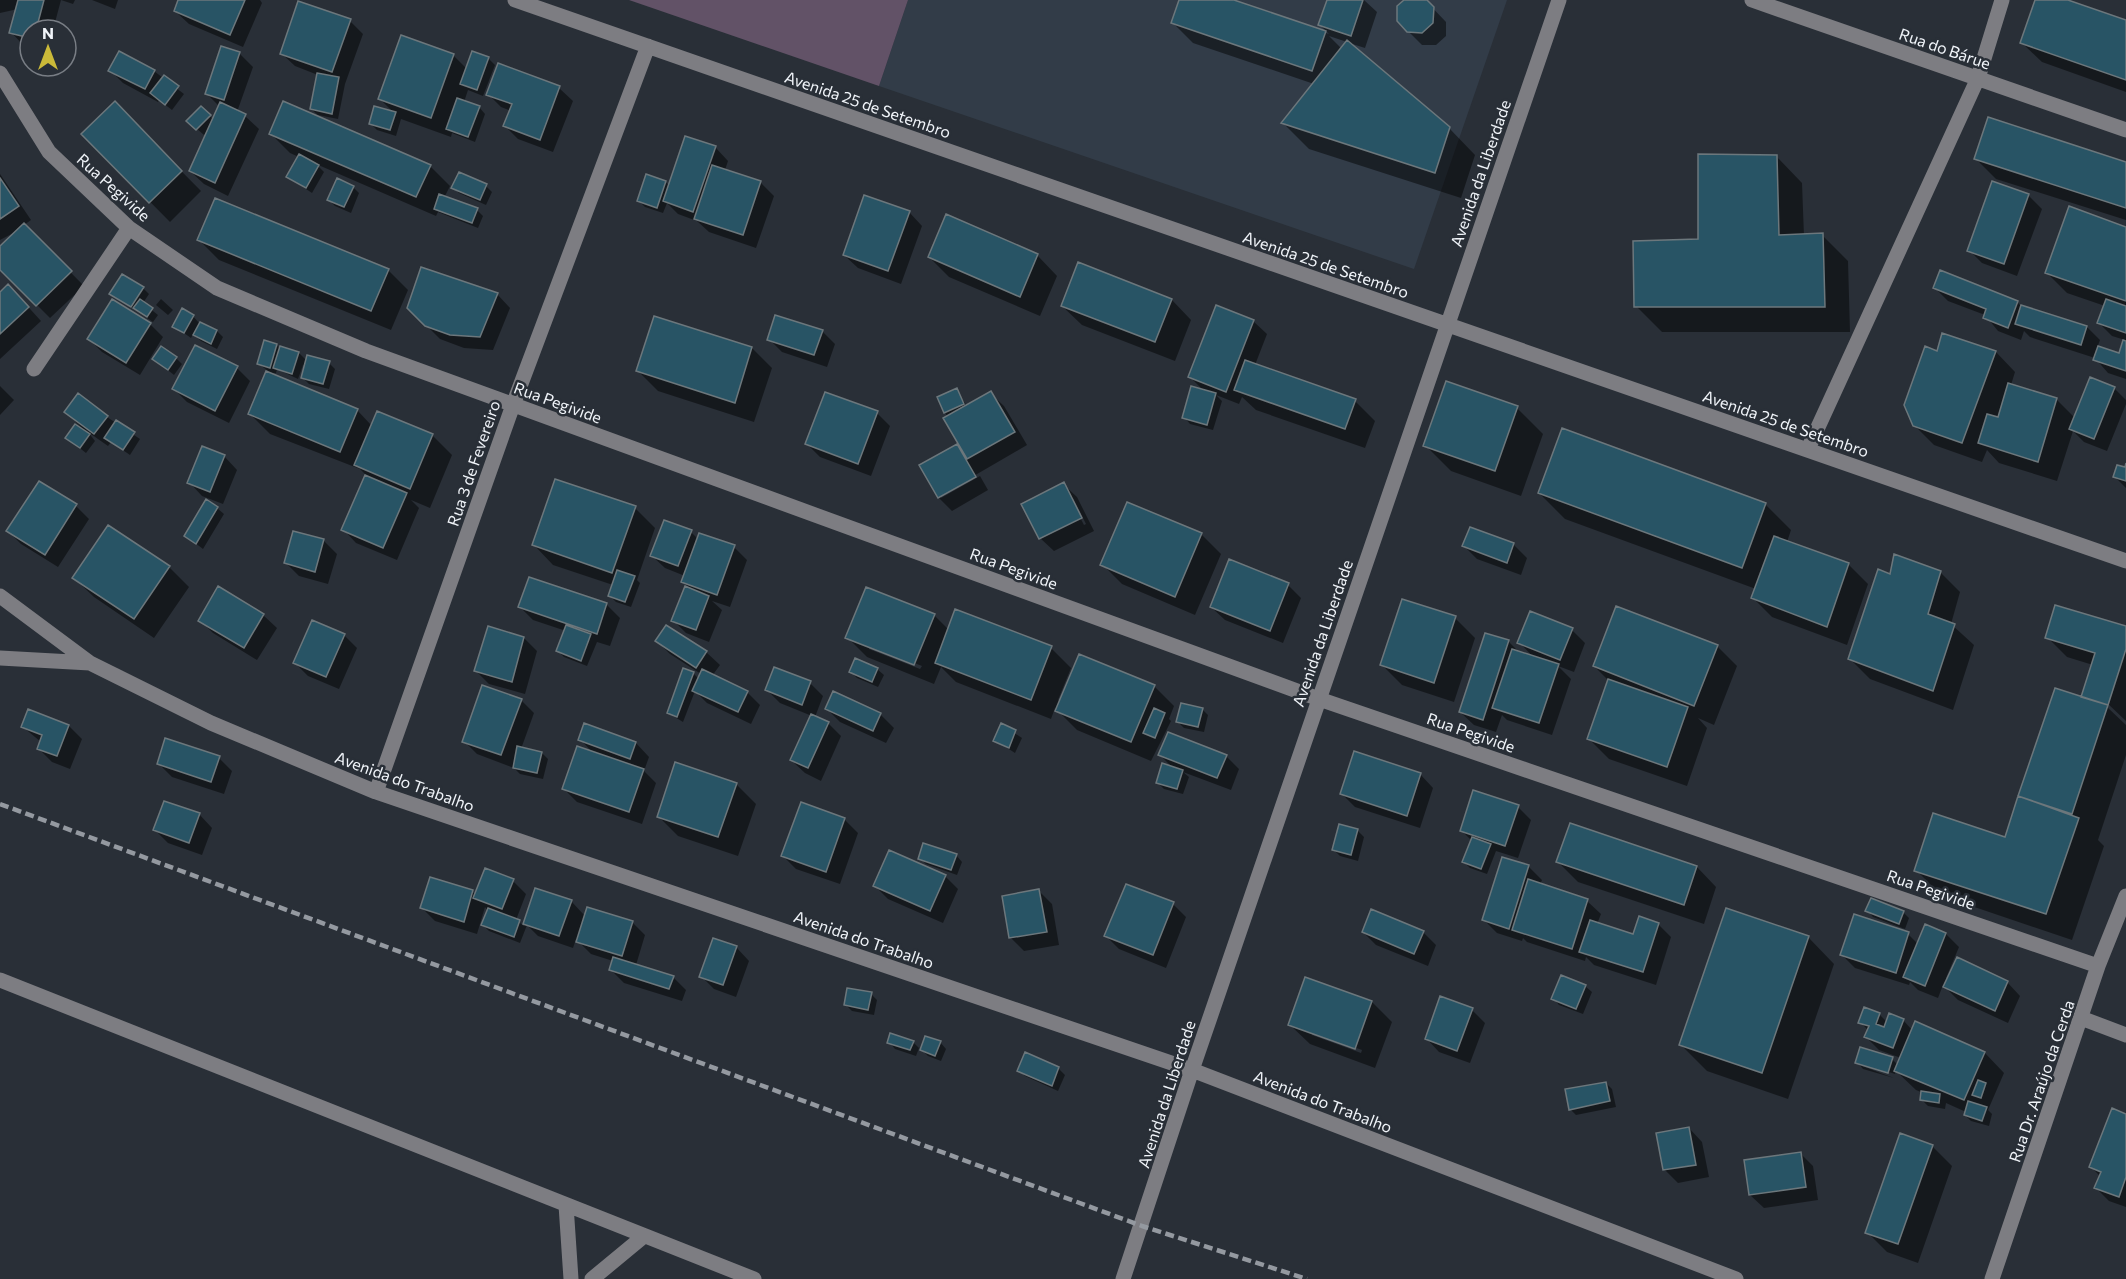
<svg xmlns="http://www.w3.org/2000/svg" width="2126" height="1279" font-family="Commissioner,sans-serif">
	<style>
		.built { fill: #323c48 }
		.green { fill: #625267 }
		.shadow { fill: #0007; fill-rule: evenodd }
		.building { fill: #285465; stroke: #6c777c; stroke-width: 1.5 }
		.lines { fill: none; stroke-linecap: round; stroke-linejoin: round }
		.minor { stroke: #7d7d82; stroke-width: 15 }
		.rail { stroke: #9499a0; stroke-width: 4.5; stroke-dasharray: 9 4.5; stroke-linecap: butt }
		.labels { text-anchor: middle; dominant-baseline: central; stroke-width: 5; stroke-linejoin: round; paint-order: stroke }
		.street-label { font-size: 16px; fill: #f0f4f9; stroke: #292f37 }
	</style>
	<rect width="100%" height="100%" fill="#292f37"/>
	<path class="built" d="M908,0h599l-93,269 -535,-183z"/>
	<path class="green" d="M629,0h279l-29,86z"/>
	<path class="shadow" d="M0,0h75l-2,4 -12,-4 -8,30h-23v17l-6,-1 -13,-14 7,-23 -18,4z
		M92,0h26l-3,9z
		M180,0h80l2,3 -19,44 -54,-23 -14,-13z
		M1181,0h48l100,34 -9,-9 8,-25h36l13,12 -12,36 -16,-5 100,85 26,27 -14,43 -152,-49 -26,-26 31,-39 -121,-41 -20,-20zM1329,36l18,6 -5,7z
		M1406,0h19l21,22v14l-10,9h-14l-24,-24z
		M2037,0h26l63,22v70l-84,-30 -20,-19z
		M350,21l13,13 -18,50 -7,35 -20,-4 -7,-6 7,-34 -23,-9 -14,-13z
		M119,53l35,18 30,23 -12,16 -13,-10 -1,2 -35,-19 -13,-13z
		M239,53l14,14 -16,45 8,4 14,13 -31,67 -24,-12 -14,-13 19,-41 -5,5 -16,-14 13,-13 13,12 6,-13 -14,-14z
		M473,53l16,6 6,6 -12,31 -15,-6 -4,12 15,5 6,7 -10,28 -23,-9 -1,4 -50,-18 -5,17 -19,-6 -6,-6 23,-11 -15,-15 74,-43 14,14z
		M499,65l60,23 14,13 -20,51 -35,-13 -13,-13 6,-15 -10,-4 -13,-13z
		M115,104l86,87 -31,31 -87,-88z
		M270,133l160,33 20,20 -6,12 33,12 6,6 -5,12 -40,-16 -2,4 -120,-52 8,8 -12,21 -24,-16 11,-20 -9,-4z
		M715,147l13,14 -3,9 35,12 14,14 -18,52 -47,-16 -12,-11 -19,-7 -11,-11 -4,10 -18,-6 -6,-6 26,-19 5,4z
		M1776,156l26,27 2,53 18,-1 26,26 2,71h-188l-26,-26z
		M1976,159l150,4v57l-130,-41z
		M0,174l31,46 -7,5 60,61 -34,32 -50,-50v-20l19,-18 -19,10z
		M459,174l27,12 6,6 -6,13 -27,-12 -6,-6z
		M353,187l6,6 -8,20 -16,-7 -6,-6z
		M2028,195l14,14 -25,67 -35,-13 -13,-13z
		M909,212l13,14 -21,58 -43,-16 -14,-13z
		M947,216l91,40 19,20 -17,40 -91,-39 -20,-20z
		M2126,228v151l-18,-6 -13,-15 -65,-21 -6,-6 -3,9 -23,-9 -13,-16 -37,-14 -13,-13 82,14 4,4 66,21 13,13 -3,8 23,7 5,-15 -13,-4 -13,-13 6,-17 -38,-13 -20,-20z
		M199,240l189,30 20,20 -17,40 -172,-70z
		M143,288l6,6 -6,9 15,12 -5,7 -42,-28z
		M0,294l21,5 20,22 -41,38z
		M497,294l13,14 -17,42 -29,-2 -24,-9 -31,-31z
		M161,299l12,11 -5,5 -12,-10z
		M1172,300l19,20 -16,41 -93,-36 -20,-19z
		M193,316l6,7 18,8 6,6 -6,12 -16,-8 -8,-7 -2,4 -17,-12z
		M655,318l97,30 20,20 -18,54 -96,-31 -20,-20z
		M1253,321l14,13 -12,31 100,36 20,20 -10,27 -109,-38 -14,-13 -3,7 -23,-9 6,6 -9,29 -23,-6 -6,-7 20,-26 -14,-14z
		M150,324l13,13 -23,38 -38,-23 -13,-13z
		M822,331l13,13 -8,23 -45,-15 -13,-13z
		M1943,335l53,17 19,20 -4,13 45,14 19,19 39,-30 12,12v4l-19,47 -23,-9 -11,-11 -16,50 -58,-18 -12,-13 -5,12 -48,-17 -20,-20z
		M276,345l4,4 19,4 8,8 22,2 6,6 -6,20 -20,-5 -7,-7 3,-11 -2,-1 -5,14 -21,-10 -1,4 -7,1 88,36 15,16 60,9 20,20 -22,53 -19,-8 8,8 -22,52 -41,-17 -13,-14 23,-54 -6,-6 -90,-35 -20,-20 18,-43 -9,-7z
		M176,358l6,6 -8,11 -20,-16z
		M237,368l13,13 -21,42 -42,-21 -13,-13z
		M0,386l14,14 -14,15z
		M956,390l11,16 23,-13 14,13 23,39 -86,50v3l39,-22 8,14 -36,21 -13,-13 -18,-32 39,-22 -15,-32z
		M1517,408l26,26 -22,62 -70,-25 -26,-26z
		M66,412l41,5 33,22 -10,16 -19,-13 -3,4 -20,-14 7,9 -9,12 -19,-15 15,-10z
		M877,413l13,13 -19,50 -51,-19 -13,-13z
		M224,456l13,14 -14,34 -21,-8 -13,-14z
		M2126,468v20l-11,-11z
		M40,483l36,23 13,13 -31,48 -37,-23 -13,-13z
		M1063,484l14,13 17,34 -40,20 -14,-13zM1070,498h3l13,26 -2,1z
		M1539,493l226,11 26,26 -4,12 61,22 20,20 -21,61 -75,-28 -20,-20 4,-8 -191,-70z
		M217,508l7,6 -21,35 -17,-13z
		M635,508l20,20 -18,52 3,3 -9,24 -15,-5 -7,-7 4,-10 -60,-20 -19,-20z
		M691,532l7,7 36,8 13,13 -17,47 -18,-6 10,9 -13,32 -23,-9 -13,-13 19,-29 -9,-9 2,-6 -20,-8 -14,-13z
		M294,533l30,8 13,13 -9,30 -29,-8 -13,-13z
		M1201,534l20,20 -26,61 -73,-31 -20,-20z
		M1513,544l14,14 -6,17 -44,-16 -13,-13z
		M169,567l20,20 -35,51 -60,-41 -20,-19z
		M1940,572l20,20 -9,32 23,21 -21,65 -83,-31 -20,-20 41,-83z
		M1288,585l13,13 -18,45 -58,-23 -14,-13z
		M219,589l44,26 14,13 -20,32 -44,-27 -13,-13z
		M606,604l14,14 -10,28 -13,-4 -10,24 -23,-9 -6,-6 8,-20 -33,-11 -13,-13z
		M934,615l15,15 102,18 20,20 -13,32 3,1 93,-15 20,20 -5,13 2,2 -20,40 -74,-31 -22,-22 -4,11 -95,-37 -15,-15 -7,17 -67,-27 -20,-20zM869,645l53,21 -2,3 -51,-20z
		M1455,618l20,20 -21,64 -52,-17 -20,-20z
		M667,627l39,25 14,13 -8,11 35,16 13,13 -9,19 -44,-21 -12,-12 -12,31 -15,-9 25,-40 6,6 2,-5 -31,-20 -13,-13z
		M2126,628v93l-20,-19v4l20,19v30l-28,85 6,6 -32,94 -130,-44 -26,-26 90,-32 50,-148 26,8 11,-33 -26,-8 -20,-20z
		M1572,630l13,13 -11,29 -16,-6 13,13 -19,56 -45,-15 -5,-5 -6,17 -22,-7 -14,-13 26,-78 23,8 11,11 14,5 -15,-16z
		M344,635l13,13 -18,41 -31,-13 -13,-13z
		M524,638l13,13 -12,43 -36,-10 -13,-13z
		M1717,646l20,20 -23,59 -16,-7 9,10 -20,58 -78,-27 -20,-20 20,-58 -15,-15z
		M877,669l7,6 -6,12 -21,-9 -6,-6z
		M810,683l13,13 -8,21 13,6 13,13 -20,45 -16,-8 -14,-13 21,-44 -32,-13 -13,-13z
		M521,700l13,13 -13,36 21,4 6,6 -5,20 -23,-5 -6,-6 -37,-14 -13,-13z
		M827,709l53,5 14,14 -8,15 -46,-21z
		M1202,709l6,6 -4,17 -20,-4 -6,-6z
		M585,725l51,18 13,14 -5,14 12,12 -14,41 -65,-22 -13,-13 29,-36 -13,-14z
		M1002,725l20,13 -7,15 -20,-13z
		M69,726l13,13 -12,30 -18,-7 -13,-13 2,-7 -18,-15z
		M1160,755l66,1 13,13 -8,21 -48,-18 6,5 -6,17 -19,-5 -6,-6 16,-14z
		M219,758l13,13 -8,23 -52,-17 -14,-14z
		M1420,774l13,14 -13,40 -65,-21 -14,-14z
		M736,784l20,20 -18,52 -60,-20 -20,-20z
		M1518,807l13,13 -13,38 -22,-7 -9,23 -17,-6 -6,-6 8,-21 -11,-11z
		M199,814l13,14 -10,27 -34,-12 -13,-13z
		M844,819l14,14 -18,51 -44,-15 -13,-13z
		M1340,826l18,5 6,6 -6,24 -18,-5 -6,-6z
		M956,855l6,7 -5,13 -31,-11 -6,-6z
		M1558,862l139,5 19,20 -12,37 -126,-42z
		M1528,866l14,14 -2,5 47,16 14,13 -4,10 37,12 24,-12 13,13 -15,48 -62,-20 -8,-8 -1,4 -58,-19 -4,-4 -1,3 -25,-8 -13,-13z
		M945,876l13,13 -15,34 -55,-24 -13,-13z
		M513,881l13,13 -10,26 8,6 12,-36 35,11 14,15 47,6 13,13 -9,30 37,12 13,13 -4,11 -58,-18 -13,-13 2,-9 -22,-7 -15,-15 -3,9 -35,-12 -11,-11 -7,18 -31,-12 -6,-6 5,-14 -3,-4 -8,27 -42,-13 -13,-13 50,-16 4,3z
		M1039,891l13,13 7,41 -35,6 -13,-13z
		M1173,904l13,13 -20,51 -47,-19 -13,-13z
		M1867,910l36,2 6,6 -4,11 -32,-12z
		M1926,926l20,8 13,13 -13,31 61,4 13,14 -12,27 -50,-23 -15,-15 -5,13 -20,-8 -8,-8 -1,3 -54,-17 -13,-13 66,-21 10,10z
		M1363,932h60l13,13 -8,21 -52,-21z
		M1808,937l26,27 -46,135 -81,-28 -26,-26z
		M736,947l13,14 -13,36 -22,-8 -13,-13z
		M1585,986l7,6 -9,22 -24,-9 -6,-7z
		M871,994l6,6 -3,15 -22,-4 -6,-6z
		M1372,1002l20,20 -17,46 -65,-24 -20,-19zM1312,1032l50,18 -1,3 -49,-18z
		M1865,1009l15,6 7,7 16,-2 10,11 72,22 19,20 -16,37 4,4 -3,12 -18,-5 -6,-6 1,-3 -20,-9 -1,6 -17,-3 -6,-6 1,-7 -7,-3 -20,-19 -1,3 -33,-11v3l32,12 -31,-9 -6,-7 35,-3 6,6 3,-7 -22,-8 -13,-13 2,-7 -8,-8z
		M1472,1010l13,13 -15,40 -31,-11 -13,-14z
		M889,1042h24l6,6 -3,8 -21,-7z
		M940,1042l6,7 -5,12 -13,-5 -6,-6z
		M1026,1054l33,15 6,6 -7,16 -33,-15 -6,-6z
		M1606,1083l6,6 4,18 -40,8 -6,-6z
		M2126,1115v92l-17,-6 -13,-13 4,-12 -9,-9z
		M1689,1128l13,14 7,35 -31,6 -13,-13z
		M1932,1146l20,20 -34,97 -31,-11 -20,-20z
		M1800,1153l13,13 5,34 -54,8 -14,-13z"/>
	<path class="building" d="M18,0h26l-8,30h-6v8l-21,-5z
		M178,0h67l-15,35 -56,-24z
		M1179,0h55l92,31 -14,40 -141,-48z
		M1327,0h36l-12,36 -33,-11z
		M1404,0h23l7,7 -1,16 -11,10 -15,-1 -10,-11v-15z
		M2035,0h33l58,20v60l-106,-37z
		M298,1l53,18 -19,53 -52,-18z
		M401,35l53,19 -23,64 -53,-19z
		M1347,40l103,87 -15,46 -154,-50z
		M221,46l19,6 -16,48 -19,-6z
		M119,51l36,19 -10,19 -37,-18z
		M472,51l17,6 -12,33 -17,-6z
		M498,63l62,23 -20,54 -37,-14 9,-22 -26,-9z
		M317,73l22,4 -7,37 -22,-5z
		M164,75l15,11 -14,19 -15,-12z
		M457,98l23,8 -12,31 -22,-8z
		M115,101l67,70 -33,32 -68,-69z
		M283,101l148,64 -15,32 -147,-63z
		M220,102l26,12 -31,69 -26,-12z
		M201,106l10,9 -15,15 -10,-9z
		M374,106l22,6 -6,18 -21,-6z
		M1988,117l138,45v46l-152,-49z
		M685,136l31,10 -23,66 -30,-11z
		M299,154l20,11 -13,23 -20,-11z
		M1698,154l79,1 2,80 44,-2 2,74h-191l-1,-66 65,-2z
		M712,165l49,16 -18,54 -49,-16z
		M459,172l28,12 -7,16 -29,-12z
		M646,174l20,7 -9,27 -20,-7z
		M0,178l19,28 -19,13z
		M337,178l17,8 -10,21 -17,-7z
		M1992,181l37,13 -25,70 -37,-13z
		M439,194l39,14 -6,15 -38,-14z
		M864,195l46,16 -22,60 -45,-16z
		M215,198l174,71 -18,42 -174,-71z
		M2069,206l57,21v74l-81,-28z
		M946,214l92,40 -18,43 -92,-40z
		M24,223l48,48 -36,35 -36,-36v-24z
		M1078,262l94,37 -17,43 -94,-36z
		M421,267l77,26 -18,44 -30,-2 -25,-9 -18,-18z
		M1940,270l78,31 -10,27 -25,-10 3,-9 -53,-21z
		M122,274l22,13 -13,20 -22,-13z
		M8,284l21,23 -29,27v-42z
		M112,299l39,24 -25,40 -39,-24z
		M140,299l13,9 -6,9 -14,-9z
		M2106,299l20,7v27l-29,-10z
		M1216,305l38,15 -28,72 -38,-15z
		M2021,305l66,21 -6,19 -66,-21z
		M182,308l12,7 -10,18 -12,-6z
		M775,315l48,15 -9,25 -47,-15z
		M654,316l98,31 -17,56 -99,-32z
		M200,322l17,8 -6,14 -18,-9z
		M1942,333l54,18 -34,92 -49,-17 -9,-21 21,-59 12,5z
		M264,340l13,4 -7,24 -13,-4z
		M2123,340l3,1v30l-33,-11 5,-14 21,7z
		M195,345l43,21 -23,45 -43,-22z
		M161,346l16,11 -9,13 -16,-11z
		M280,346l19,6 -7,22 -19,-6z
		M307,355l23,6 -7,23 -22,-6z
		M1245,360l111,39 -11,30 -111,-39z
		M266,371l92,38 -18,43 -92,-38z
		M2090,377l25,10 -21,52 -25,-10z
		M1446,381l72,25 -23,65 -72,-25z
		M2008,383l49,15 -19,64 -60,-19 9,-29 11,3z
		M1191,386l25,7 -9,32 -25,-7z
		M957,388l7,16 -20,9 -7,-16z
		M991,391l24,41 -48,27 -24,-41z
		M825,392l53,19 -20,53 -53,-20z
		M78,393l30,23 -14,18 -30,-22z
		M377,411l56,23 -23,55 -56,-24z
		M116,420l19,12 -12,18 -19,-12z
		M75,424l15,10 -10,14 -15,-10z
		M1562,428l204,75 -24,65 -204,-75z
		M957,444l19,33 -38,21 -19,-33z
		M202,446l23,9 -15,37 -23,-9z
		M2126,463v18l-13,-4 4,-12 8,2z
		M365,475l42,18 -24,55 -42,-18z
		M555,479l81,27 -24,67 -80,-28z
		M39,481l38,23 -32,51 -39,-24z
		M1064,482l18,36 -43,21 -18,-35z
		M206,499l12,8 -22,37 -12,-8z
		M1127,502l75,31 -27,64 -75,-32z
		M664,520l28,10 -14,36 -28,-10z
		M108,525l62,41 -36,53 -62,-41z
		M1470,527l44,16 -7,20 -45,-17z
		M293,531l31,8 -9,33 -31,-9z
		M699,533l36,12 -18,50 -36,-13z
		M1774,536l75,27 -22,64 -76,-29z
		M1894,554l47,17 -13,43 27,10 -22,67 -85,-32 30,-90 12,5z
		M1229,559l60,24 -19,48 -60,-24z
		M617,570l18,6 -10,26 -17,-6z
		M529,577l78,26 -10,31 -79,-27z
		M218,586l46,28 -20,34 -46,-27z
		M685,586l24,10 -13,34 -25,-9z
		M866,587l69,27 -21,51 -69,-27z
		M1402,599l54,17 -22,67 -54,-18z
		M2055,605l71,21v23l-18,56 -27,-8 14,-44 -50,-15z
		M1616,606l102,39 -24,61 -101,-40z
		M955,609l97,37 -21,54 -96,-37z
		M1530,611l43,17 -13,32 -43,-17z
		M312,620l33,14 -19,43 -33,-14z
		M566,625l25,9 -10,27 -25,-10z
		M666,625l41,26 -11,17 -41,-27z
		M488,626l36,11 -12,45 -38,-11z
		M1485,633l24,7 -26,80 -24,-8z
		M1512,649l47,15 -20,59 -47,-15z
		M1079,654l76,31 -24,57 -76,-31z
		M855,658l23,10 -6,14 -23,-10z
		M774,667l37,14 -9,24 -37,-15z
		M683,668l11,4 -17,45 -10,-4z
		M702,669l46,22 -10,21 -46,-21z
		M1608,679l80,28 -21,60 -80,-28z
		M482,685l40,14 -21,56 -39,-13z
		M2055,688l53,17 -36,109 -54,-18z
		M833,691l48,22 -8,18 -48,-22z
		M1181,703l22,5 -5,19 -22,-5z
		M1154,708l11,5 -10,25 -12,-5z
		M28,709l41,16 -12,31 -20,-7 5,-14 -21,-8z
		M811,714l18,8 -21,46 -18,-8z
		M584,723l52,19 -6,17 -52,-19z
		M1001,723l15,7 -7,18 -16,-7z
		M1168,732l59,23 -10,23 -59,-23z
		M165,738l55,18 -9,26 -54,-18z
		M517,746l25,6 -5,21 -24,-5z
		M577,746l67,23 -15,43 -67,-23z
		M1354,751l67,22 -14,43 -67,-22z
		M675,762l62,21 -19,54 -61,-20z
		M1162,763l21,7 -6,19 -21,-6z
		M1473,790l46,15 -14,41 -45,-15z
		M2018,796l61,22 -33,96 -132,-43 19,-58 72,24z
		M164,801l36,12 -11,30 -36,-13z
		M801,802l44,16 -19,54 -45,-16z
		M1570,823l127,43 -13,39 -128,-43z
		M1339,824l19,5 -7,26 -19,-5z
		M1472,837l19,7 -10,25 -19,-7z
		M923,843l34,11 -6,16 -33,-11z
		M889,850l57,25 -16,36 -57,-25z
		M1502,857l27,8 -20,64 -27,-9z
		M485,868l29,11 -12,30 -29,-11z
		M430,877l43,13 -9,32 -44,-14z
		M1528,879l60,20 -16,50 -60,-19z
		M1126,884l48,18 -21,53 -49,-19z
		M535,888l37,12 -13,36 -36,-12z
		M1039,889l8,43 -38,6 -7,-42z
		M1871,898l33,13 -5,13 -34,-13z
		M587,907l46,14 -11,35 -46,-14z
		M488,908l32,12 -6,17 -33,-12z
		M1726,908l83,28 -47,137 -83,-28z
		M1371,909l53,22 -10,23 -52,-22z
		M1854,914l55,18 -13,41 -56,-18z
		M1639,916l20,7 -16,49 -64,-20 11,-32 43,14z
		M1925,924l21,9 -21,53 -22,-9z
		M713,938l24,8 -14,39 -24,-8z
		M613,957l61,19 -5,13 -60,-19z
		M1957,957l51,24 -13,30 -52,-24z
		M1561,975l25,10 -10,24 -25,-10z
		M1305,977l67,24 -17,48 -67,-24z
		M847,988l25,4 -4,18 -24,-5z
		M1440,996l33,12 -16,43 -32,-12z
		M1864,1007l16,6 -4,11 8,3 5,-14 15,6 -11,29 -29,-11 5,-11 -11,-3z
		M1915,1021l70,31 -21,48 -70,-29z
		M890,1033l24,8 -4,9 -23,-7z
		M925,1036l16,5 -6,15 -15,-6z
		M1860,1047l33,10 -5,16 -33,-10z
		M1025,1052l34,15 -7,19 -35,-15z
		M1978,1080l8,3 -5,15 -9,-3z
		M1606,1082l4,19 -41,9 -4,-21z
		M1921,1091l19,3 -1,9 -19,-3z
		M1968,1101l19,6 -5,14 -18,-6z
		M2112,1108l14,6v63l-7,20 -25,-9 7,-16 -12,-5z
		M1689,1127l7,38 -33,5 -7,-37z
		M1900,1133l33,12 -35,99 -33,-11z
		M1801,1152l5,35 -57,8 -5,-35z"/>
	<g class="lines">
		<path class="minor" d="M515,0l1611,561
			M1752,0l374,130
			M0,73l49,79 80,76 88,60 149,63 953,348 779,267
			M34,369l95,-141
			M1808,449l170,-371 24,-78
			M0,596l90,67 121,60 165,69 816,278 544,209
			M0,658l90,5
			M376,792l137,-387 135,-359
			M0,980l754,299
			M2081,1018l45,17
			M566,1205l5,74
			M592,1279l52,-43
			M1123,1279l69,-209 367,-1070
			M1992,1279l106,-313 28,-70"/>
		<path class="rail" d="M0,804l1142,422 165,53"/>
	</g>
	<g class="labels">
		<g class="street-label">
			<text transform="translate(1945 48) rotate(19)">Rua do Bárue</text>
			<text transform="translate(868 104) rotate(19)">Avenida 25 de Setembro</text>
			<text transform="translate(1480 173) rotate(-71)">Avenida da Liberdade</text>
			<text transform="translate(114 187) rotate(42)">Rua Pegivide</text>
			<text transform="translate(1326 264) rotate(19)">Avenida 25 de Setembro</text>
			<text transform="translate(558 402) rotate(20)">Rua Pegivide</text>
			<text transform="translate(1786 423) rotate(19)">Avenida 25 de Setembro</text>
			<text transform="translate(473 463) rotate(-71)">Rua 3 de Fevereiro</text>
			<text transform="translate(1014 568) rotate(20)">Rua Pegivide</text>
			<text transform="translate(1322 633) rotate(-71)">Avenida da Liberdade</text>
			<text transform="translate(1471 732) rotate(19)">Rua Pegivide</text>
			<text transform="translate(405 781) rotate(20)">Avenida do Trabalho</text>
			<text transform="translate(1931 889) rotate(19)">Rua Pegivide</text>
			<text transform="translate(864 939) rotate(19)">Avenida do Trabalho</text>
			<text transform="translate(2041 1081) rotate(-71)">Rua Dr. Araújo da Cerda</text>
			<text transform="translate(1166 1094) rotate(-72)">Avenida da Liberdade</text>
			<text transform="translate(1323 1101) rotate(21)">Avenida do Trabalho</text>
		</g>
	</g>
	<g transform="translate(48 48)"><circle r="28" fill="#292f37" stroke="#797e85" stroke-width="1.5"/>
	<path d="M0-4.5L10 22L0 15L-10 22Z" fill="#cbba39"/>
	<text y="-9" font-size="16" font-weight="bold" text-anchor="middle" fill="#f0f4f9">N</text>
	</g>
</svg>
